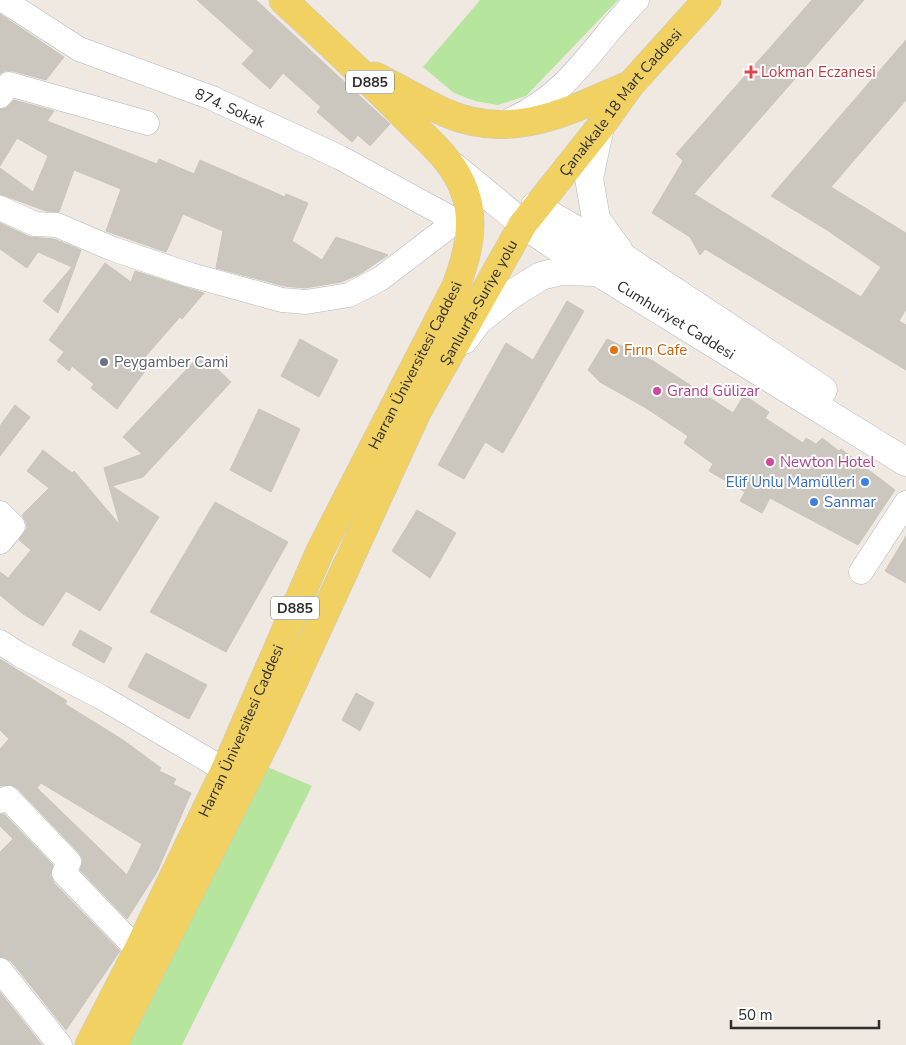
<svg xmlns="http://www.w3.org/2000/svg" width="906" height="1045" font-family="'Nunito Sans',sans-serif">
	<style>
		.green { fill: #b6e59e }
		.building { fill: #cbc7bf; stroke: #cbc5ba; fill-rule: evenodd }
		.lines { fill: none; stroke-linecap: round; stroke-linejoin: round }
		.minor-casing { stroke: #b4b7c1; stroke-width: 25 }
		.secondary-casing { stroke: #b4b7c1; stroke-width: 29 }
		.primary-casing { stroke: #c9c9c9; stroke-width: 29 }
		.minor { stroke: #fff; stroke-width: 24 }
		.secondary { stroke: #fff; stroke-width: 28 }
		.primary { stroke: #f2d163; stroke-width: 28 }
		.health-dot { fill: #e0444e; stroke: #fff; stroke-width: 2 }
		.food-dot { fill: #e8710a; stroke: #fff; stroke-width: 2 }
		.worship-dot { fill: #6b7280; stroke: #fff; stroke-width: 2 }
		.hotel-dot { fill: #d1479c; stroke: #fff; stroke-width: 2 }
		.shop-dot { fill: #3f7fe0; stroke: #fff; stroke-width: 2 }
		.labels { text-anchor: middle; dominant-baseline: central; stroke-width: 4; stroke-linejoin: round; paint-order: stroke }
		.shield { fill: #fff; stroke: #6d6d6d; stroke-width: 1 }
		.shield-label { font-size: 14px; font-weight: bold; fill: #2e2e2e }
		.health-label { font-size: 15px; fill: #be3a42; stroke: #fff; text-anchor: start }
		.street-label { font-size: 15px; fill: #2e2e2e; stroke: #fff }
		.food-label { font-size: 15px; fill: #c56008; stroke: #fff; text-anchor: start }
		.worship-label { font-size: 15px; fill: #5b616d; stroke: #fff; text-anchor: start }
		.hotel-label { font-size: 15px; fill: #b23c85; stroke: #fff; text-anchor: start }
		.shop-label { font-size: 15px; fill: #366cbe; stroke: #fff; text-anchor: end }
	</style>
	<rect width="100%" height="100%" fill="#efe9e1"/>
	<path class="green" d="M480,0h138l-92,96 -28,9 -23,-4 -21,-8 -31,-26z
		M263,765l49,21 -130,259h-57z"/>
	<path class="building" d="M197,0h59l134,124 -20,22 -12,-11 -6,7 -35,-30 4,-5 -38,-34 -13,16 -28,-25 12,-13z
		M812,0h52l-170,194 167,103 20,-30 -54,-37 -56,-34 135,-156v60l-75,87 75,46v76l-7,12 7,4v45l-201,-121 -5,6 -10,-18 -38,-24 31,-52 -7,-7z
		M0,14l64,43 -18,23 -33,-9h-8l-5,3z
		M14,100l40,11 -7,10 110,43 2,-5 35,15 6,-14 85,37 1,-3 22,9 -16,38 30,19 14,-23 52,18 -28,19 -19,8 -36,6 -21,-2 -68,-18 7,-37 -40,-17 -17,38 -60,-21 15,-42 -47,-19 -15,42 -13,-1 -46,-17v-26l33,24 15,-36 -31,-18 -17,28v-57l6,-1z
		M0,223l30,14 24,2 27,11 -23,63 -15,-12 29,-34 -34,-15 -11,16 -27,-19z
		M105,263l26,19 4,-11 69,22 -22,26 -2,-2 -36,41 7,5 -34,46 -26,-21 3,-4 -22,-18 -3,5 -12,-10 7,-9 -15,-12z
		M567,301l17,10 -81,142 -18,-11 -21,37 -26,-14 68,-122 27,17z
		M300,339l38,21 -19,37 -38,-21z
		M607,339l46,22 80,52 11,-18 25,17 -4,6 38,25 3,-5 10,6 6,-6 17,13 2,-2 54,41 -37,55 -88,-47 -8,15 -22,-12 5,-9 -36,-21 4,-7 -29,-21 4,-7 -42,-28 -46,-26 -12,-12z
		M201,354l30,28 -88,95 -31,9 47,31 -59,94 -34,-20 -23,35 -20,-12 -23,-19v-23l8,6 23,-28 -12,-10 8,-12 -1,-6 -4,-7 27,-27 -22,-17 16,-21 29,23 2,-2 46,54 -16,-57 38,-14 -19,-17z
		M15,405l15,12 -30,39v-30z
		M259,409l41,20 -29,63 -41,-22z
		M215,502l73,40 -62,110 -76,-40z
		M417,510l39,23 -26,45 -38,-27z
		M906,536v47l-21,-12z
		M80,630l32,18 -8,15 -32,-18z
		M146,653l61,32 -18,34 -61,-32z
		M0,659l67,42 -2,3 58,36 38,28 -2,3 17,8 -3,5 18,9 -34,79 -30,47 -47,-49 3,-10 -4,-7 -61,-64 -7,-4 -11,1v-37l9,-10 -9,-9zM41,783l101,61 -15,31 -90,-87z
		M356,693l18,10 -14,28 -18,-11z
		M0,814h4l49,51 -3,10 4,8 66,68 -54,79 -55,-69 -11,-4v-105l13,-13 -13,-13z
		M0,992l42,53h-42z"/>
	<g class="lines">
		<g class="minor-casing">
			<path id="minor" d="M0,96l9,-12 138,39
				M512,119c59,-26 82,-76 125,-119
				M0,208l35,16 22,1 56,24 78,26 91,25 24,2 43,-7 31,-16 76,-58 -117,-64 -127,-59 -133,-49 -76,-49
				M0,513l13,13 -13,16
				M861,572l45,-69
				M0,642l20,13 81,42 124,73
				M0,801l8,-3 61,64 -5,11 74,77
				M0,970l60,75"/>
		</g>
		<g class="secondary-casing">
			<g id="secondary">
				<path d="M600,127l-11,51 7,41 23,32"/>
				<path id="s1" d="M454,167l69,57 28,19 355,219"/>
				<path d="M535,206l89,52 199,132"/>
				<path d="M464,340l14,-19 34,-27 29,-18 20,-5 35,1"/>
			</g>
		</g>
		<g class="primary-casing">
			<g id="primary">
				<path d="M375,76c24,12 47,26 71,37 67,29 125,-3 185,-29"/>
				<path id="s2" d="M89,1045l49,-95 87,-180 95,-219 136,-265c11,-29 20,-62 9,-93 -11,-33 -37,-52 -61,-77 -39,-40 -80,-78 -121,-116"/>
				<path id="s3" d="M113,1045l156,-310 149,-325 105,-186 77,-97 31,-43 76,-84"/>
			</g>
		</g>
		<use href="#minor" class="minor"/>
		<use href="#secondary" class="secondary"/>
		<use href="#primary" class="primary"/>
	</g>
	<path class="health-dot" d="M748.5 64.5h5v5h5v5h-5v5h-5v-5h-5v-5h5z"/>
	<circle class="food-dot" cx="614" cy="350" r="5"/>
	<circle class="worship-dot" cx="104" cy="362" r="5"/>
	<g class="hotel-dot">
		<circle cx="657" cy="391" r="5"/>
		<circle cx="770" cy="462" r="5"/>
	</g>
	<g class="shop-dot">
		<circle cx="865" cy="482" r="5"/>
		<circle cx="814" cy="502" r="5"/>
	</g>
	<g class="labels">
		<g class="shield">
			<rect x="346" y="70.5" width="48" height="23" rx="4"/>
			<rect x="271" y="596.5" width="48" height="23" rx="4"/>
		</g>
		<g class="shield-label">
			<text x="370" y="82">D885</text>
			<text x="295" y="608">D885</text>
		</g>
		<g class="health-label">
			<text x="761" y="72">Lokman Eczanesi</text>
		</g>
		<g class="street-label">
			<text stroke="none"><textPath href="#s3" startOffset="1074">Çanakkale 18 Mart Caddesi</textPath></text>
			<text transform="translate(230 108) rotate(24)">874. Sokak</text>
			<text stroke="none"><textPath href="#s3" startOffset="828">Şanlıurfa-Suriye yolu</textPath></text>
			<text stroke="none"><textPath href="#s1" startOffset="270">Cumhuriyet Caddesi</textPath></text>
			<text stroke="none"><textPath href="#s2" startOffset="754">Harran Üniversitesi Caddesi</textPath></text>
			<text stroke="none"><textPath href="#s2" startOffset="349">Harran Üniversitesi Caddesi</textPath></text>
		</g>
		<g class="food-label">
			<text x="624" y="350">Fırın Cafe</text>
		</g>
		<g class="worship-label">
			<text x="114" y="362">Peygamber Cami</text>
		</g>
		<g class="hotel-label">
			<text x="667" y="391">Grand Gülizar</text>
			<text x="780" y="462">Newton Hotel</text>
		</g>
		<g class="shop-label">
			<text x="855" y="482">Elif Unlu Mamülleri</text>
			<text x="824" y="502" text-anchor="start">Sanmar</text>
		</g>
	</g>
	<path d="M731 1020v8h148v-8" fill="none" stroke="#2e2e2e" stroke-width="2.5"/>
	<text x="738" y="1020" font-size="15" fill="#2e2e2e" stroke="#ffffff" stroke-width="4" paint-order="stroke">50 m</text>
</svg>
